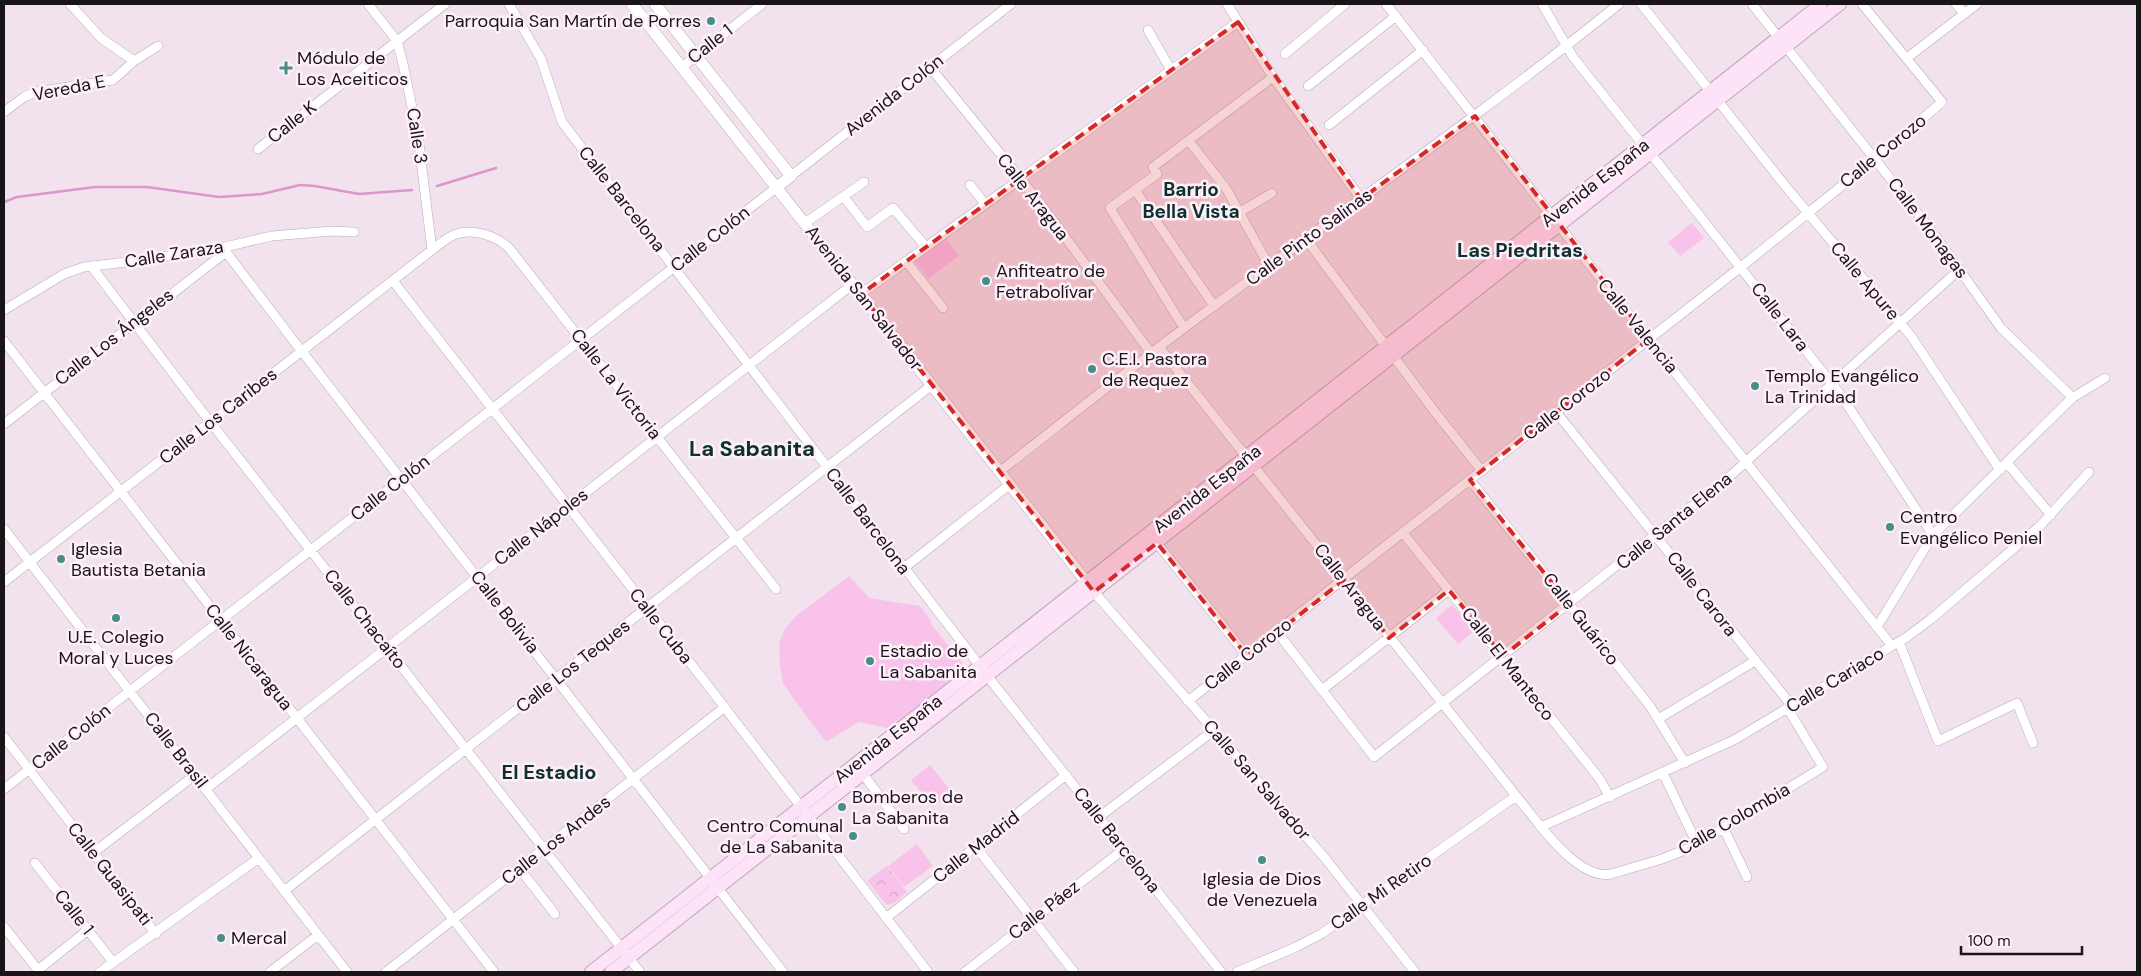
<svg xmlns="http://www.w3.org/2000/svg" width="2141" height="976" font-family="'DM Sans',sans-serif">
	<style>
		.park { fill: url(#park-crowns) }
		.pitch { fill: #f9c2ea }
		.lines { fill: none; stroke-linecap: round; stroke-linejoin: round }
		.stream { stroke: #db97ca; stroke-width: 2.5 }
		.minor-casing { stroke: #baaab5; stroke-width: 10 }
		.tertiary-casing { stroke: #baaab5; stroke-width: 12 }
		.secondary-casing { stroke: #baaab5; stroke-width: 14 }
		.minor { stroke: #fff; stroke-width: 9 }
		.tertiary { stroke: #fff; stroke-width: 11 }
		.secondary { stroke: #fee2f8; stroke-width: 12 }
		.marked { fill: #d62828; fill-opacity: 0.2; stroke: #d62828; stroke-width: 4; stroke-dasharray: 10 6; stroke-linejoin: round }
		.poi-dot { fill: #488e86; stroke: #fef0fa; stroke-width: 2 }
		.labels { text-anchor: middle; dominant-baseline: central; stroke-width: 5; stroke-linejoin: round; paint-order: stroke }
		.poi-label { font-size: 18px; fill: #191418; stroke: #fef0fa; text-anchor: start }
		.street-label { font-size: 18px; fill: #191418; stroke: #fef0fa }
		.neighbourhood-label { font-size: 19px; font-weight: bold; fill: #0f312e; stroke: #fef0fa }
		.quarter-label { font-size: 20px; font-weight: bold; fill: #0f312e; stroke: #fef0fa }
		.district-label { font-size: 22px; font-weight: bold; fill: #0f312e; stroke: #fef0fa }
	</style>
	<defs>
		<pattern id="park-crowns" width="20" height="18" patternUnits="userSpaceOnUse" patternTransform="scale(1.25)"><rect width="20" height="18" fill="#f9c2ea"/><path d="M2 6a3 3 0 1 1 6 0M12 15a3 3 0 1 1 6 0" fill="none" stroke="#d5a6c8"/></pattern>
	</defs>
	<rect width="100%" height="100%" fill="#f2e2ed"/>
	<path class="park" d="M887,866l20,26 -13,11 -7,2 -20,-24z"/>
	<path class="pitch" d="M1692,223l12,15 -24,18 -12,-14z
		M945,237l14,19 -31,23 -14,-19z
		M849,576l20,22 51,8 12,16 -2,1 38,47 -77,59 -32,-7 -33,20 -33,-44 -10,-15 -3,-17 -1,-23 6,-14 12,-14z
		M1452,605l22,26 -16,13 -22,-26z
		M930,765l22,27 -19,15 -22,-27z
		M917,844l16,22 -29,21 -16,-21z"/>
	<g class="lines">
		<path class="stream" d="M437,186l59,-18
			M4,202l13,-5 78,-10h52l72,10 43,-3 38,-9 15,1 44,8 53,-4"/>
		<g class="minor-casing">
			<path id="minor" d="M70,4l31,34 33,23
				M368,4l29,37 6,23 15,72 14,114
				M509,4l32,55 21,63 434,565 225,285
				M1227,4l46,73 88,122
				M1386,4l214,274 292,368
				M1542,4l31,53 70,88
				M1641,4l70,88
				M1752,4l182,230 67,94 72,70
				M1956,4l8,9
				M1148,30l23,40
				M1285,54l60,-50
				M1907,58l70,-54
				M682,67l80,-63
				M930,67l107,132 114,154
				M1308,86l88,-70
				M1718,101l69,87 124,148 89,134
				M4,112l20,-15 12,-5 77,-12 21,-19 24,-15
				M1329,125l94,-75
				M1189,141l38,49 42,76
				M258,149l187,-145
				M1651,154l189,240 93,141
				M791,176l220,-172
				M970,185l15,19
				M1135,190l79,116
				M844,197l23,30 26,-19 33,39
				M1240,212l32,-19
				M805,223l59,-41
				M1306,239l129,173 47,59
				M225,247l1,5 64,84 493,636
				M906,261l37,47
				M91,266l110,144 439,562
				M393,281l309,397 226,294
				M861,294l377,-272
				M4,310l60,-36 20,-7 59,-7 82,-13 47,-11 60,-5 22,1
				M1184,328l-74,-120 47,-34 -4,-7 120,-90
				M4,341l490,631
				M1159,347l382,480c15,18 44,52 70,47l51,-15 30,-12 131,-80 -35,-58
				M1556,412l236,294
				M4,424l222,-172
				M2007,463l44,52
				M999,472c68,-53 135,-107 204,-158 139,-103 281,-201 416,-310
				M1470,480l180,226 35,57
				M4,529l343,443
				M1403,533l196,245 11,19
				M1157,543l90,113
				M904,568l105,-83
				M4,582l428,-332c8,-6 15,-13 24,-16 18,-6 40,2 53,14l267,341
				M1094,592l230,265 91,115
				M1877,627l56,-92 139,-137 33,-20
				M1277,632l97,125 356,-281 230,-207
				M1899,642l39,99 79,-38 16,40
				M1322,690l127,-100
				M1188,701l553,-434 134,-108 67,-57 -80,-98
				M1658,719l97,-58
				M4,737l152,197
				M1663,773l34,71
				M863,774l41,55
				M4,789l773,-602
				M206,789l647,-505
				M1099,817l114,-86
				M1541,827l193,-87 173,-103 24,-18 109,-93 49,-54
				M1723,827l24,50
				M976,847l98,125
				M93,853l102,-78
				M35,863l78,99
				M519,868l36,46
				M284,891l648,-506
				M886,918l180,-143
				M4,927l34,43 50,-40
				M100,972l159,-114
				M270,972l48,-37
				M386,972l339,-265
				M965,972l159,-123
				M1237,972l59,-25 25,-13 195,-138"/>
		</g>
		<g class="tertiary-casing">
			<path id="tertiary" d="M632,4l460,585
				M655,4l136,172 -14,11"/>
		</g>
		<g class="secondary-casing">
			<path id="secondary" d="M591,972l1230,-968
				M611,972l1229,-968"/>
		</g>
		<use href="#minor" class="minor"/>
		<use href="#tertiary" class="tertiary"/>
		<use href="#secondary" class="secondary"/>
	</g>
	<path class="marked" d="M1238,22l123,177 114,-83 174,223 -179,141 99,124 -66,52 -54,-66 -60,48 -45,-58 -97,76 -90,-113 -63,49 -233,-298z"/>
	<g class="poi-dot">
		<circle cx="711" cy="21" r="5"/>
		<path d="M283.5 60.5h5v5h5v5h-5v5h-5v-5h-5v-5h5z"/>
		<circle cx="986" cy="281" r="5"/>
		<circle cx="1092" cy="369" r="5"/>
		<circle cx="1755" cy="386" r="5"/>
		<circle cx="1890" cy="527" r="5"/>
		<circle cx="61" cy="559" r="5"/>
		<circle cx="116" cy="618" r="5"/>
		<circle cx="870" cy="661" r="5"/>
		<circle cx="842" cy="807" r="5"/>
		<circle cx="853" cy="836" r="5"/>
		<circle cx="1262" cy="860" r="5"/>
		<circle cx="221" cy="938" r="5"/>
	</g>
	<g class="labels">
		<g class="poi-label">
			<text x="701" y="21" text-anchor="end">Parroquia San Martín de Porres</text>
			<text x="297" y="58">Módulo de<tspan x="297" dy="21">Los Aceiticos</tspan></text>
			<text x="996" y="271">Anfiteatro de<tspan x="996" dy="21">Fetrabolívar</tspan></text>
			<text x="1102" y="359">C.E.I. Pastora<tspan x="1102" dy="21">de Requez</tspan></text>
			<text x="1765" y="376">Templo Evangélico<tspan x="1765" dy="21">La Trinidad</tspan></text>
			<text x="1900" y="517">Centro<tspan x="1900" dy="21">Evangélico Peniel</tspan></text>
			<text x="71" y="549">Iglesia<tspan x="71" dy="21">Bautista Betania</tspan></text>
			<text x="116" y="637" text-anchor="middle">U.E. Colegio<tspan x="116" dy="21">Moral y Luces</tspan></text>
			<text x="880" y="651">Estadio de<tspan x="880" dy="21">La Sabanita</tspan></text>
			<text x="852" y="797">Bomberos de<tspan x="852" dy="21">La Sabanita</tspan></text>
			<text x="843" y="826" text-anchor="end">Centro Comunal<tspan x="843" dy="21">de La Sabanita</tspan></text>
			<text x="1262" y="879" text-anchor="middle">Iglesia de Dios<tspan x="1262" dy="21">de Venezuela</tspan></text>
			<text x="231" y="938">Mercal</text>
		</g>
		<g class="street-label">
			<text transform="translate(710 44) rotate(-38)">Calle 1</text>
			<text transform="translate(69 88) rotate(-11)">Vereda E</text>
			<text transform="translate(894 95) rotate(-38)">Avenida Colón</text>
			<text transform="translate(292 122) rotate(-38)">Calle K</text>
			<text transform="translate(417 136) rotate(81)">Calle 3</text>
			<text transform="translate(1883 151) rotate(-39)">Calle Corozo</text>
			<text transform="translate(1595 183) rotate(-38)">Avenida España</text>
			<text transform="translate(1033 197) rotate(52)">Calle Aragua</text>
			<text transform="translate(622 199) rotate(52)">Calle Barcelona</text>
			<text transform="translate(1928 228) rotate(53)">Calle Monagas</text>
			<text transform="translate(1309 237) rotate(-36)">Calle Pinto Salinas</text>
			<text transform="translate(710 239) rotate(-38)">Calle Colón</text>
			<text transform="translate(174 254) rotate(-9)">Calle Zaraza</text>
			<text transform="translate(1865 281) rotate(50)">Calle Apure</text>
			<text transform="translate(864 298) rotate(52)">Avenida San Salvador</text>
			<text transform="translate(1780 317) rotate(52)">Calle Lara</text>
			<text transform="translate(1638 326) rotate(51)">Calle Valencia</text>
			<text transform="translate(114 337) rotate(-38)">Calle Los Ángeles</text>
			<text transform="translate(616 384) rotate(52)">Calle La Victoria</text>
			<text transform="translate(1567 404) rotate(-38)">Calle Corozo</text>
			<text transform="translate(218 416) rotate(-38)">Calle Los Caribes</text>
			<text transform="translate(390 488) rotate(-38)">Calle Colón</text>
			<text transform="translate(1207 489) rotate(-38)">Avenida España</text>
			<text transform="translate(868 521) rotate(53)">Calle Barcelona</text>
			<text transform="translate(1674 521) rotate(-39)">Calle Santa Elena</text>
			<text transform="translate(541 527) rotate(-38)">Calle Nápoles</text>
			<text transform="translate(1350 587) rotate(52)">Calle Aragua</text>
			<text transform="translate(1702 594) rotate(52)">Calle Carora</text>
			<text transform="translate(505 612) rotate(52)">Calle Bolivia</text>
			<text transform="translate(365 619) rotate(52)">Calle Chacaíto</text>
			<text transform="translate(1581 619) rotate(52)">Calle Guárico</text>
			<text transform="translate(661 626) rotate(52)">Calle Cuba</text>
			<text transform="translate(1248 654) rotate(-38)">Calle Corozo</text>
			<text transform="translate(249 657) rotate(52)">Calle Nicaragua</text>
			<text transform="translate(1508 664) rotate(52)">Calle El Manteco</text>
			<text transform="translate(573 666) rotate(-38)">Calle Los Teques</text>
			<text transform="translate(1835 680) rotate(-31)">Calle Cariaco</text>
			<text transform="translate(71 737) rotate(-38)">Calle Colón</text>
			<text transform="translate(888 739) rotate(-38)">Avenida España</text>
			<text transform="translate(176 750) rotate(52)">Calle Brasil</text>
			<text transform="translate(1257 780) rotate(49)">Calle San Salvador</text>
			<text transform="translate(1734 819) rotate(-30)">Calle Colombia</text>
			<text transform="translate(556 840) rotate(-38)">Calle Los Andes</text>
			<text transform="translate(1117 840) rotate(52)">Calle Barcelona</text>
			<text transform="translate(976 847) rotate(-38)">Calle Madrid</text>
			<text transform="translate(110 874) rotate(52)">Calle Guasipati</text>
			<text transform="translate(1381 892) rotate(-35)">Calle Mi Retiro</text>
			<text transform="translate(1044 910) rotate(-38)">Calle Páez</text>
			<text transform="translate(74 912) rotate(52)">Calle 1</text>
		</g>
		<g class="neighbourhood-label">
			<text x="1191" y="189">Barrio<tspan x="1191" dy="22">Bella Vista</tspan></text>
		</g>
		<g class="quarter-label">
			<text x="1520" y="250">Las Piedritas</text>
			<text x="549" y="772">El Estadio</text>
		</g>
		<g class="district-label">
			<text x="752" y="448">La Sabanita</text>
		</g>
	</g>
	<rect width="2141" height="976" fill="none" stroke="#191418" stroke-width="10"/>
	<path d="M1961 946v8h121v-8" fill="none" stroke="#191418" stroke-width="2.5"/>
	<text x="1968" y="946" font-size="15" fill="#191418" stroke="#fef0fa" stroke-width="4" paint-order="stroke">100 m</text>
</svg>
